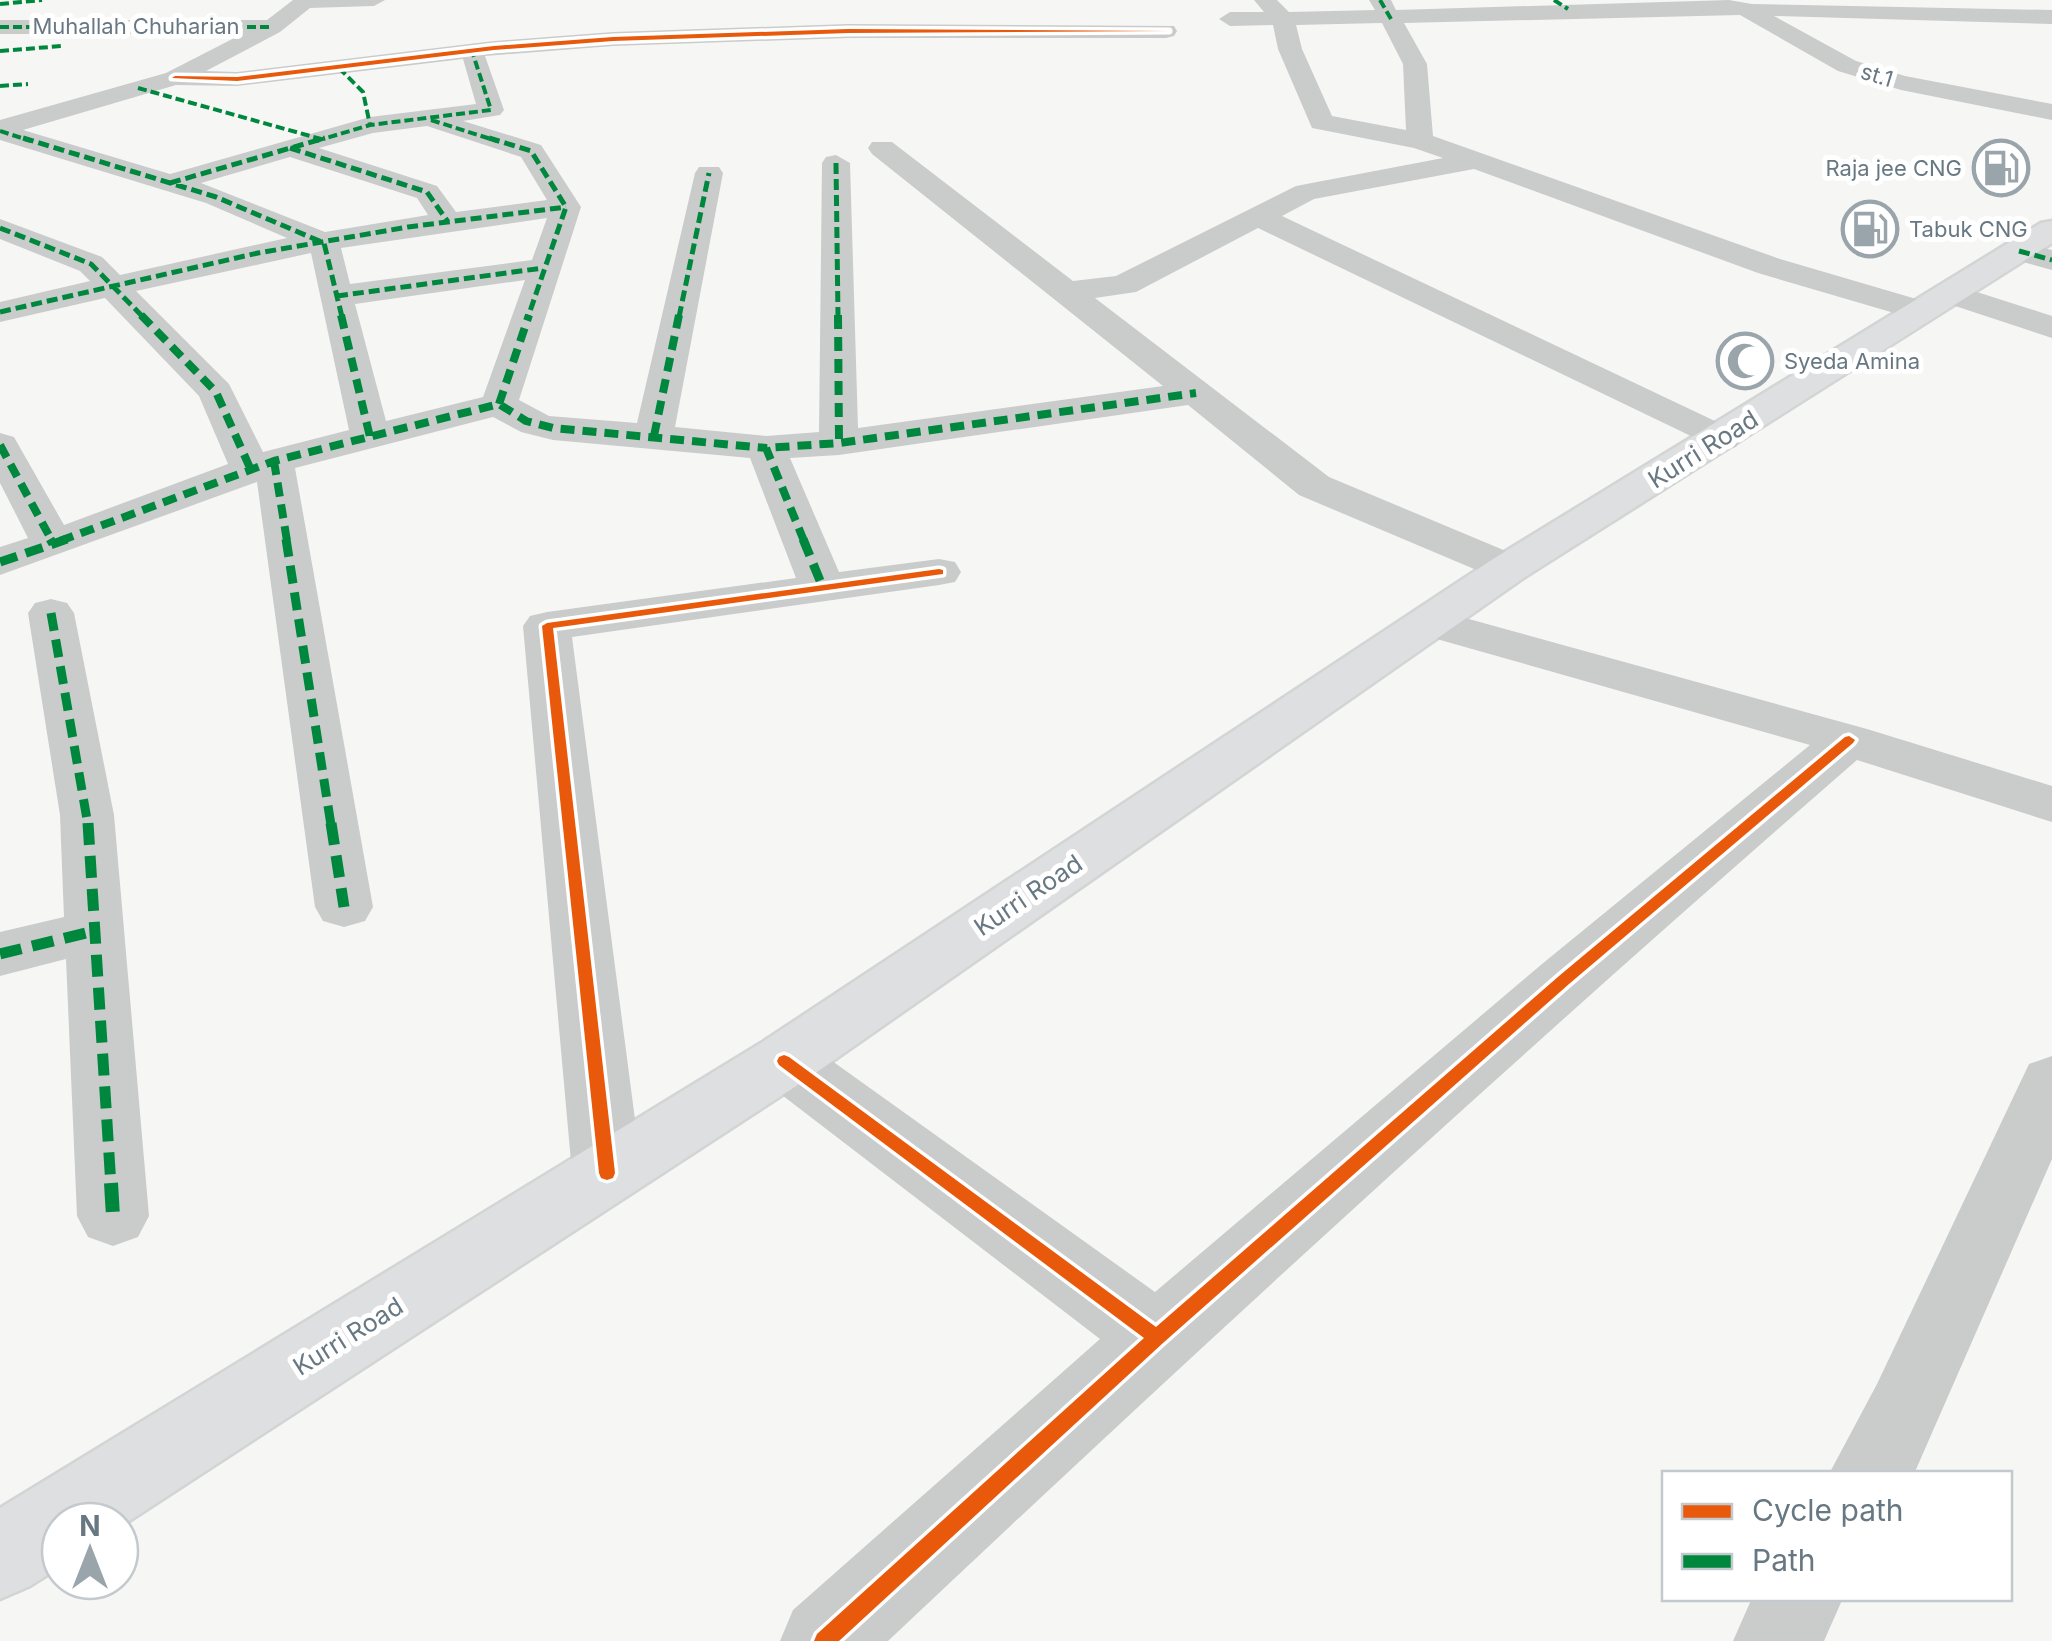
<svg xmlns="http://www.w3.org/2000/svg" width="2052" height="1641" font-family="Inter,sans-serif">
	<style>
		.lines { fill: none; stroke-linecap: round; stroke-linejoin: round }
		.major-casing { stroke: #d3d4d4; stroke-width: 5 }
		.minor { fill: #cacccc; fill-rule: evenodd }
		.major { fill: #dedfe0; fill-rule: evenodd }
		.quiet-far5 { stroke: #00873e; stroke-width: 4; stroke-dasharray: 9 4; stroke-linecap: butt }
		.quiet-far4 { stroke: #00873e; stroke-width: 5; stroke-dasharray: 11 5; stroke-linecap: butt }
		.quiet-far3 { stroke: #00873e; stroke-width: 8; stroke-dasharray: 14 8; stroke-linecap: butt }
		.quiet-far2 { stroke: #00873e; stroke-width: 9; stroke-dasharray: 18 9; stroke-linecap: butt }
		.quiet-far1 { stroke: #00873e; stroke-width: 11; stroke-dasharray: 22 11; stroke-linecap: butt }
		.quiet { stroke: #00873e; stroke-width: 14; stroke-dasharray: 29 14; stroke-linecap: butt }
		.cycleway-casing { stroke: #fff; stroke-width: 7 }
		.cycleway { fill: #e8590c; fill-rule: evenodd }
		.labels { text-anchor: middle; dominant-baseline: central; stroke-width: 10; stroke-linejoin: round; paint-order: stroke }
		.far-street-label { font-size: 22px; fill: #687883; stroke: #fff }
		.far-poi-label { font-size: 22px; fill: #687883; stroke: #fff; text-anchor: start }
		.street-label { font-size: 25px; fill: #687883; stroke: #fff }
	</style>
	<rect width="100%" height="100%" fill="#f6f6f5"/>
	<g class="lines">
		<g class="major-casing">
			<path id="major" d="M2052,221v22l-527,334 -718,502 -687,448v-6h-60v46l-30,19 -30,13v-91l761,-465 732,-484 548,-336z"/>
		</g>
		<path class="minor" d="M293,0h92l-11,6 -64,2 -30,24 -74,39 31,1 257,-31 119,-9 235,-8 326,2 3,5 -3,5 -8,2h-318l-235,8 -128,10 19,54 -4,5 -37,6 78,24 40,62 -62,193 30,16 88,7 58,-250 4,-6h20l4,6 -48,254 91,9 53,-4 3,-269 4,-6 10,-2 14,8 8,265 305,-42 -291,-232 -4,-6 4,-6h20l181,139 43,-5 180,-90 147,-28 -29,-10 -102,-20 -34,-79 -5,-24 -43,1 -11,-7 11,-7h34l-10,-12h23l12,12 86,-2 -6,-10h22l5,10 333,-10 23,4 300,6v14l-278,-8 82,45 49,15 147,28v16l-151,-30 -63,-19 -98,-56 -336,8 23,41 6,72 347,123 150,44 5,7 -5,7 -12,3 -160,-47 -284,-104 -160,30 -32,17 454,215 6,8 -6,8 -14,4 -464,-223 -122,64 -41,6 234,179 196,82 6,9 -6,9 -16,4 -16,-4 -194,-82 -111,-90 -349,50 -49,3 49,114 100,-13 16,3 6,10 -6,10 -16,3 -367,52 70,536 -10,20 -25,9 -25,-9 -10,-20 -49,-547 7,-10 17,-4 249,-34 -46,-120 -197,-18 -32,-8 -28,-15 -198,51 78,439 -8,14 -21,6 -21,-6 -8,-14 -58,-425 -257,93v-28l28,-9 -28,-55v-50l14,4 50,88 164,-61 -29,-68 -94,-98 -105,24v-20l90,-21 -10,-10 -80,-32v-20l102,38 18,18 167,-37 -81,-35 -206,-63v-20l166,-47 76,-39h-242v-14h267zM1382,23l21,41 3,66 -74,-14 -30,-67 -6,-24zM463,59l13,45 -106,13 -200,57 -147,-44 153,-45 61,1zM427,126l94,31 26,43 -91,12 -19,-26 -118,-38 54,-15zM290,157l127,41 11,17 -103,17 -124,-49zM547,218l-15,42 -182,24 -9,-36zM311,253l38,177 -86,22 -34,-68 -93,-93zM525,280l-42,117 -97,24 -31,-117z
			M2019,242l33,8v20l-44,-12 -5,-7 5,-7z
			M1952,284l100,32v22l-112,-37 -5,-7 5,-7z
			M51,599l16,4 7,10 40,202 35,401 -11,21 -25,9 -25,-9 -11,-21 -11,-257 -66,17v-44l64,-15 -4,-102 -32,-202 7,-10z
			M1429,608l438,121 185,57v36l-195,-62c-329,286 -651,581 -969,881h-108l13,-31 307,-271 -339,-260 -9,-18 9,-18 23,-7 23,7 348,249 387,-328 268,-219 -398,-113 -6,-10 6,-10z
			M2052,1056v103l-138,315h-85l48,-90 152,-320z
			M1752,1598h91l-19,43h-91z"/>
		<use href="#major" class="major"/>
		<path class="quiet-far5" d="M1380,0l11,19
			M1554,0l14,9
			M0,4l42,-4
			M0,27h272
			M0,51l62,-5
			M339,68l24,24 7,33
			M0,86l28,-2
			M138,88l183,51
			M431,120l66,21
			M0,131l31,10
			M316,141l54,-16 121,-15 -19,-59"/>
		<path class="quiet-far4" d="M23,138l193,59 108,46 18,74
			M489,138l42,13 35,56 -38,110
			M290,148l137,44 21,30
			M836,163l2,154
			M170,183l155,-45
			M0,228l91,36 52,53
			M2019,251l33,9
			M337,296l206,-28
			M0,312l258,-59 150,-26 158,-20
			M679,317l30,-144"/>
		<path class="quiet-far3" d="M141,315l75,77 35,78
			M341,315l29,122
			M838,315l1,128
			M499,404l30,-89
			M654,436l25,-121
			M0,445l52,96
			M274,461l13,80
			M60,541l214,-80 225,-57 27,17 27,7 213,20
			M804,541l-38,-93 73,-5 357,-50"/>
		<path class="quiet-far2" d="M286,539l45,286
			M803,539l20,49
			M53,544l14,-5
			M0,562l53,-18 -3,-5
			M51,613l37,212"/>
		<path class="quiet-far1" d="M88,823l23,363
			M331,823l13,84
			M0,954l94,-23"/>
		<path class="quiet" d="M111,1183l2,33"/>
		<g class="cycleway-casing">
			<path id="cycleway" d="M848,29l321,2 -321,2 -235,8 -119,9 -257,31 -65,-3 3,-2 62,1 257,-31 119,-9z
				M939,569l4,1v4l-390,54 62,545 -2,5 -6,2 -6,-2 -2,-5 -57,-547 5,-3z
				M1849,736l6,4 -2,3 -284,241 -406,359 -324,298h-25l3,-7 327,-296 -365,-273 -2,-4 2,-4 5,-2 5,2 367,270 403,-351 286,-239z"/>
		</g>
		<use href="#cycleway" class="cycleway"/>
	</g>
	<defs>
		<g id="fuel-ring" transform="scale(2.875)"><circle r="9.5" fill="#fff" stroke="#9aa4ab" stroke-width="1.5"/><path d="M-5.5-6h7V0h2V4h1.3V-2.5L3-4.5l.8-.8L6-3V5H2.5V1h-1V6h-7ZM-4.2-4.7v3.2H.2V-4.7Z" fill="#9aa4ab"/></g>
		<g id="mosque-ring" transform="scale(2.875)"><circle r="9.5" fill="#fff" stroke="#9aa4ab" stroke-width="1.5"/><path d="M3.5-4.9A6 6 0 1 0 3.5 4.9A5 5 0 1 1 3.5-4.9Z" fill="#9aa4ab"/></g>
	</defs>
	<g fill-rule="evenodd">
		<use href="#fuel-ring" x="2001" y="168"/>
		<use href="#fuel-ring" x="1870" y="229"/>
		<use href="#mosque-ring" x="1745" y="361"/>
	</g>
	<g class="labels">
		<g class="far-street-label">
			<text x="136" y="26">Muhallah Chuharian</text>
			<text transform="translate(1877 75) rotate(17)">st.1</text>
		</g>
		<g class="far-poi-label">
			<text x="1962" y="168" text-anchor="end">Raja jee CNG</text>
			<text x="1909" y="229">Tabuk CNG</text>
			<text x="1784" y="361">Syeda Amina</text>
		</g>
		<g class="street-label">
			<text transform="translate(1703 449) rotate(-32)">Kurri Road</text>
			<text transform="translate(1028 895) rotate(-34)">Kurri Road</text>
			<text transform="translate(348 1336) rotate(-32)">Kurri Road</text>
		</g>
	</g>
	<rect x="1662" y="1471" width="350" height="130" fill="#ffffff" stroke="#c3c9cd" stroke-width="2.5"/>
	<rect x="1682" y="1504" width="50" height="15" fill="#e8590c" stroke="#c3c9cd" stroke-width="2.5"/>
	<text x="1752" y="1521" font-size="30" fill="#687883">Cycle path</text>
	<rect x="1682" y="1554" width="50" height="15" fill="#00873e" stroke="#c3c9cd" stroke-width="2.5"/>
	<text x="1752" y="1571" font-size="30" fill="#687883">Path</text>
	<g transform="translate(90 1551)"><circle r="48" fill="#ffffff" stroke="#c3c9cd" stroke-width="2.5"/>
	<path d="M0-8L18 38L0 25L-18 38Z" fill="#9aa4ab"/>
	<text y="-15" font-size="28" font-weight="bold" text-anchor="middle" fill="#687883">N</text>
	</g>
</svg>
